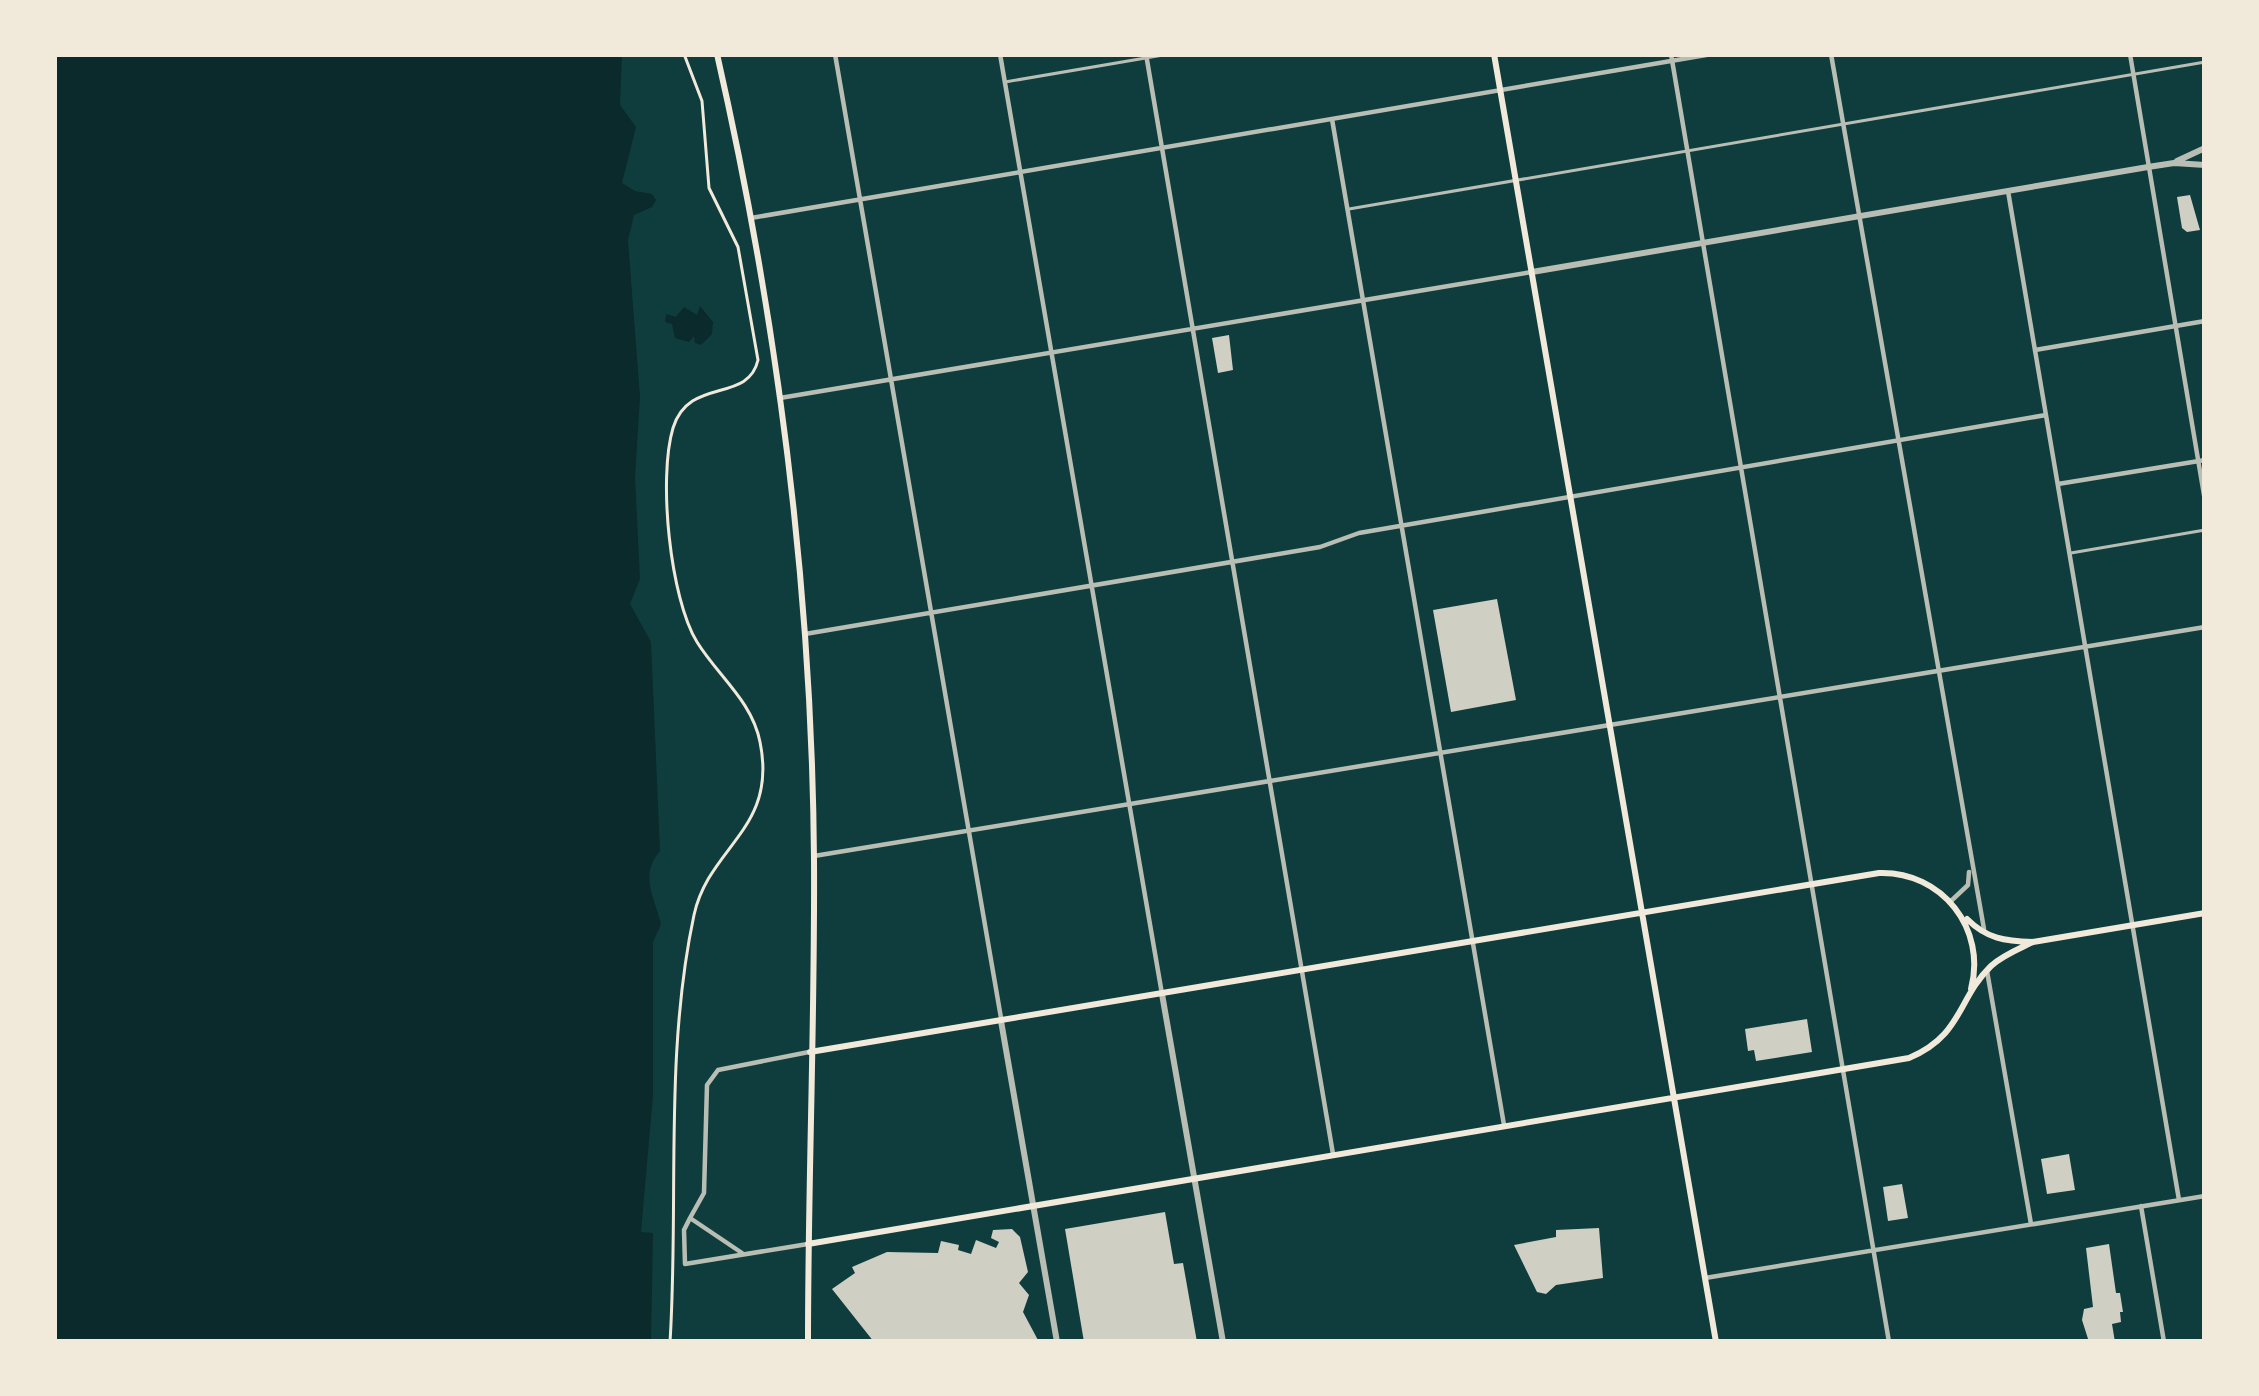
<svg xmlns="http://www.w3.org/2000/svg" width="2259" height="1396" font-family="Montserrat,sans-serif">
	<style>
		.water { fill: #0a2a2b }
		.building { fill: #cfcfc3 }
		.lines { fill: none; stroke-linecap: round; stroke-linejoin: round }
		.path { stroke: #f1e9da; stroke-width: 3 }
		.service { stroke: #b8beb3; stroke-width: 3 }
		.minor { stroke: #b8beb3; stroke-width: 4.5 }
		.tertiary { stroke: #b8beb3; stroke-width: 6 }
		.secondary { stroke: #f1e9da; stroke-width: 6 }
	</style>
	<rect width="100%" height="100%" fill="#0f3d3e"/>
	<path class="water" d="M54,54h568l-2,51 16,22 -14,56 13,8 17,3 4,6 -4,7 -18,8 -6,25 12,157 -5,81 5,101 -10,25 21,38 9,209c-21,25 -6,44 1,73l-8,18v153l-12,137 12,1 -2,109h-597z
		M700,306l13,16 -1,12 -11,11 -6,-2 -1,-7 -5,6 -14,-4 -3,-14 -7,-2 1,-8 10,3 8,-10 13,8z"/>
	<path class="building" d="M2190,195l10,35 -13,2 -5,-4 -5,-31z
		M1229,335l4,35 -15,3 -6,-35z
		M1497,599l19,101 -65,12 -18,-102z
		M1807,1019l5,33 -56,9 -2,-11 -6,1 -3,-22z
		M2069,1154l6,36 -28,4 -6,-35z
		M1902,1184l6,34 -20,3 -5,-34z
		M1165,1212l9,52 9,-1 14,79h-113l-19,-113z
		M1599,1228l4,50 -47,7 -10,9 -9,-2 -23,-47 42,-8v-7z
		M1012,1229l8,8 8,35 -9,11 10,12 -6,17 16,30h-165l-42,-53 23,-16 -3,-6 35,-15 51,1 3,-12 18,4 -1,5 13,4 5,-14 20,8 3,-6 -8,-4 2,-8z
		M2109,1244l7,49h4l3,19h-3l1,10 -9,2 3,18h-26l-7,-22 2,-11 9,-2 -7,-59z"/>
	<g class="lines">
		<path class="path" d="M670,1342c9,-142 -6,-287 24,-427 15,-69 84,-86 66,-173 -8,-41 -42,-66 -63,-100 -27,-44 -39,-164 -24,-214 16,-52 75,-24 85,-68l-20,-113 -29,-59 -7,-87 -18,-47"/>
		<path class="service" d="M1005,82l164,-28
			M1349,209l856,-147
			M2071,553l134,-23"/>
		<path class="minor" d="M835,54l166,964
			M1000,54l162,940
			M1146,54l187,1100
			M1671,54l218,1288
			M1831,54l153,875
			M2130,54l75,447
			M1332,119l172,1006
			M2008,191l171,1009
			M751,218l961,-164
			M2035,350l170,-29
			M780,398l752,-126
			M2058,484l147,-24
			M805,634l515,-87 39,-14 687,-118
			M814,856l1391,-229
			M1951,901l17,-16 1,-13
			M1987,971l44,253
			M2141,1206l23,136
			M690,1218l-6,12 1,34 123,-20
			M742,1253l-52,-35 14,-25 3,-108 11,-15 91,-18
			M1705,1278l500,-82"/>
		<path class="tertiary" d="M2177,161l28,-13
			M1532,272l616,-105 26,-4 31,2
			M1162,994l61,348
			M1001,1021l56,321"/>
		<path class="secondary" d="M717,54c60,264 95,534 97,805 1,161 -6,322 -6,483
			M1494,54l222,1288
			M1967,919c20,20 38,22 66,23l172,-29
			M810,1052l1069,-179c63,-2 108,56 92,116
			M808,1244l1101,-186c54,-23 48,-59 82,-92 12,-11 28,-17 42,-24"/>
	</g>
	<rect width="2259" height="1396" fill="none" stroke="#f1e9da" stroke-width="114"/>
</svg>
